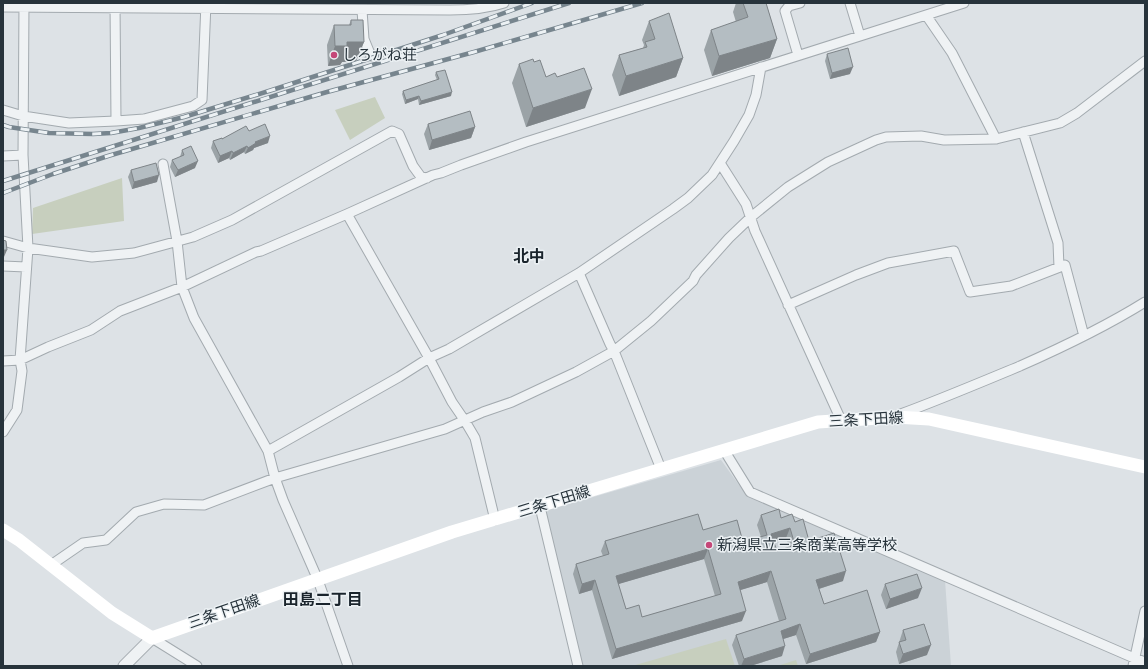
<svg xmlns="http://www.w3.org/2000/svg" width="1148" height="669" font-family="'Alegreya Sans','Noto Sans JP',sans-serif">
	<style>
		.built { fill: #cbd2d7 }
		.green { fill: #c7cfbe }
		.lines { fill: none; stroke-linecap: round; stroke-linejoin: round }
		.minor-casing { stroke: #a3aaaf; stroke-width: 11 }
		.tertiary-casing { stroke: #a3aaaf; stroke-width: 13 }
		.minor { stroke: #eff2f4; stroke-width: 9 }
		.tertiary { stroke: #eff2f4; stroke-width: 11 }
		.secondary { stroke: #fff; stroke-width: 13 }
		.rail-casing { stroke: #77858e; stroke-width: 4.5 }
		.rail { stroke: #ecf1f4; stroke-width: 3; stroke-dasharray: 9; stroke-linecap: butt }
		.wall { fill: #9ba3a7; fill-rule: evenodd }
		.shaded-wall { fill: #7e8488 }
		.building { fill: #b4bdc2; stroke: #7e8488; fill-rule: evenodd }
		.poi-dot { fill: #c54778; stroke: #ecf1f4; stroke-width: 1.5 }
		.labels { text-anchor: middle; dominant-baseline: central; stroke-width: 3; stroke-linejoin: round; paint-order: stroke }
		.poi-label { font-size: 15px; fill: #27333b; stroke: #ecf1f4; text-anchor: start }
		.street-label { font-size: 15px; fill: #27333b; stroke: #ecf1f4 }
		.neighbourhood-label { font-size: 16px; font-weight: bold; fill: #1a242c; stroke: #ecf1f4 }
	</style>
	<rect width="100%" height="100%" fill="#dde2e6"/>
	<path class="built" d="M721,460l26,36 198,84 6,86h-368l-38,-155z"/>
	<path class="green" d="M375,97l10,21 -35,22 -15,-30z
		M122,178l2,43 -92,13 1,-26z
		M726,639l9,27h-103z
		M796,660l2,6h-21z"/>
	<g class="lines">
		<g class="minor-casing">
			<path id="minor" d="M115,3l1,118
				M850,3l10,33
				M3,7l447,3c18,0 36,-1 54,-7
				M362,10l2,29 7,17
				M926,15l26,38 44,86
				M798,55l-13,-44 4,-5 11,-3
				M3,110l20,6 46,7 47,-2 28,-2 49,-13 9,-6 4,-97
				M1023,132l35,111 1,24
				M3,156l20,-1
				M720,163l26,41 9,27 86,189
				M163,164l14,77 5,46 12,31 74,133 7,27 8,22 35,80 30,86
				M347,214l82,144 23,44 13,19 10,17 20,82
				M3,241l25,7 64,9 42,-4 59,-16 39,-17 160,-89 7,3 14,32 8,11 6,1
				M3,266l23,1
				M579,273l31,71 4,7 47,118
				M788,305l68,-30 32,-12 66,-12 16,41 41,-6 54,-21 19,71
				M3,361l17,-1 28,-13 43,-17 29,-19 62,-24 74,-35 5,-1 86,-37 86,-39 8,-2 20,-8 65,-23 438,-139
				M898,415c41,-15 81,-32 122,-49 43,-19 85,-39 125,-64
				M3,432l14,-22 5,-39 -2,-11 8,-112 -5,-93 1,-152
				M724,450l26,42 384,166 11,4
				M268,451l131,-74 30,-19 20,-9 130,-76 94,-64 15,-11 24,-23 22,-34 15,-26 7,-20 5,-28
				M540,507l38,159
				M51,565l32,-22 23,-3 30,-28 28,-8 40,1 71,-27 170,-49 38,-17 29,-10 64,-30 38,-21 37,-30 42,-40 3,-6 33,-37 22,-21 37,-30 40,-25 48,-22 10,-3 35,-1 23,4 52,-1 64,-16 17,-10 68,-52
				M152,638l45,28
				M1133,666l12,-55"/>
		</g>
		<g class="tertiary-casing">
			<path id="tertiary" d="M124,666l28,-28"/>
		</g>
		<use href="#minor" class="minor"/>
		<use href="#tertiary" class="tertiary"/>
		<path class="secondary" d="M3,530l16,10 93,73 40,25 300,-106 366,-110 77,-5 34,2 216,48"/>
		<g class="rail-casing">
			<path id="rail" d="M3,125l6,2 40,6 44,1 18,-1 28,-5 45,-11 88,-27 171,-55 89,-32
				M3,181l566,-178
				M3,193l50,-19 55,-18 219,-64 147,-40 168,-49"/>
		</g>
		<use href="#rail" class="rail"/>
	</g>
	<path class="wall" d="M736,3h30l11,36 -7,19 -58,18 -8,-26 7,-20 25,-8 -3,-10z
		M351,20l13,22 -8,19 -14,1 -2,3 -12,1 -1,-21 7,-20h15z
		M649,21l34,37 -7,19 -57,19 -7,-21 7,-20 24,-7 1,-3 -2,-5z
		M827,54l23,20 -20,5 -5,-18z
		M534,62l12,15h11l28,31 -59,19 -14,-44 7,-19z
		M436,72l15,24 -32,9 -1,-6 -13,5 -3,-10 1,-3 34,-11 -2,-5z
		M428,124l47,3 -4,11 -42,12 -5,-16z
		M249,131l19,12 -14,5 -1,2 -8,4 -1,-2 -14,8 -1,-2 -11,5 -7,-15 2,-7z
		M182,150l13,18 -20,9 -5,-10 2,-7 8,-3z
		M131,170l26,12 -25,7 -4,-12z
		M761,515l20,3 14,4 14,19 34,40 -24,8 5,15 56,28 -4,10 -70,22 -10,-29 -13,4 -1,17 -32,10h-11l-7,-21 4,-10 43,-14 -12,-39 -27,8 2,31 -130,38 -20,-69 -13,4 -6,-20 3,-10 27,-8 -2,-5 4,-10 98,-11 40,12 18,-5 -4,-12zM786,538l3,9 -12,4 -3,-9zM704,559l11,37 -73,21 -16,-8 -8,-25z
		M885,584l33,14 -32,11 -5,-14z
		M903,630l24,25 -28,9 -3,-12z"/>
	<path class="shaded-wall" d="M777,39l-7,19 -58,18 7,-20z
		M347,42h17l-8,19 -14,1 -2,3 -12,1 7,-20z
		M683,58l-7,19 -57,19 7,-20z
		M853,67l-3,7 -20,5 2,-6z
		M592,89l-7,19 -59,19 7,-19z
		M452,92l-1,4 -32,9 2,-4z
		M419,96l-1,3 -13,5 1,-4z
		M475,127l-4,11 -42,12 3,-10z
		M270,136l-2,7 -14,5 -1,2 -8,4 3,-6 7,-6z
		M247,146l-3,6 -14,8 3,-7z
		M232,151l-3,7 -11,5 2,-7z
		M198,161l-3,7 -20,9 3,-7z
		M159,175l-2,7 -25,7 2,-7z
		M3,250h4l-3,7h-1z
		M790,528l-4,10 -18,6 3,-10z
		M708,549l-4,10 -92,27 4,-10z
		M771,571l-4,11 -33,10 4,-10z
		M846,571l-3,10 -31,10 4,-11z
		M595,580l-3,10 -13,4 3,-10z
		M922,588l-4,10 -32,11 4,-10z
		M746,611l-4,10 -130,38 4,-10z
		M800,624l-4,11 -19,6 4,-10z
		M880,632l-4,10 -70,22 4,-10z
		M931,645l-4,10 -28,9 4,-10z
		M785,646l-3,10 -32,10h-9l3,-7z"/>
	<path class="building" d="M743,3h23l11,36 -58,17 -8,-26 37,-13z
		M669,13l14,45 -57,18 -7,-21 28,-8 -2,-5 10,-3 -6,-18z
		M351,20h12l1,22h-17v4h-12l-1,-21h17z
		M848,48l5,19 -21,6 -5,-19z
		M533,59l1,3 6,-2 6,17 9,-4 2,4 27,-9 8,21 -59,19 -14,-44z
		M445,70l7,22 -31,9 -2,-5 -13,4 -3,-9 36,-12 -3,-7z
		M470,111l5,16 -43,13 -4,-16z
		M265,124l5,12 -15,6 1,1 -8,5 -1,-2 -14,7 -1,-2 -12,5 -7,-15 9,-3v1l24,-13 3,5z
		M191,146l7,15 -20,9 -6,-10 12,-5 -2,-5z
		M156,163l3,12 -25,7 -3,-12z
		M3,240l3,1 1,9h-4z
		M779,509l2,9 11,-4 3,8 8,-3 6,22 25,-8 12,38 -30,9 8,24 43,-14 13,42 -70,22 -10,-30 -19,7 4,15 -41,13 -8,-24 50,-16 -15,-48 -33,11 8,29 -130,38 -21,-69 -13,4 -6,-20 33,-10 -4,-13 93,-27 5,16 34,-10 6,22 24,-7 -6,-20zM790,528l5,17 -18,6 -6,-17zM708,549l13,45 -79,23 -3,-12 -13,4 -10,-33z
		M917,574l5,14 -32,11 -5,-15z
		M924,624l7,21 -28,9 -4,-12 7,-2 -3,-10z"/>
	<g class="poi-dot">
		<circle cx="334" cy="55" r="4"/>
		<circle cx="709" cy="545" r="4"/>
	</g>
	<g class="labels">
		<g class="poi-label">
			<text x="342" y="55">しろがね荘</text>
			<text x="717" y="545">新潟県立三条商業高等学校</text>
		</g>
		<g class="street-label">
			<text transform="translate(866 420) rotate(-3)">三条下田線</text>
			<text transform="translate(554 502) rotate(-17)">三条下田線</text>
			<text transform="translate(224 612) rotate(-19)">三条下田線</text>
		</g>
		<g class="neighbourhood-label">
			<text x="529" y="257">北中</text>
			<text x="323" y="600">田島二丁目</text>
		</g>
	</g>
	<rect width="1148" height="669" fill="none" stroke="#27333b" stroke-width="8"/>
</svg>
